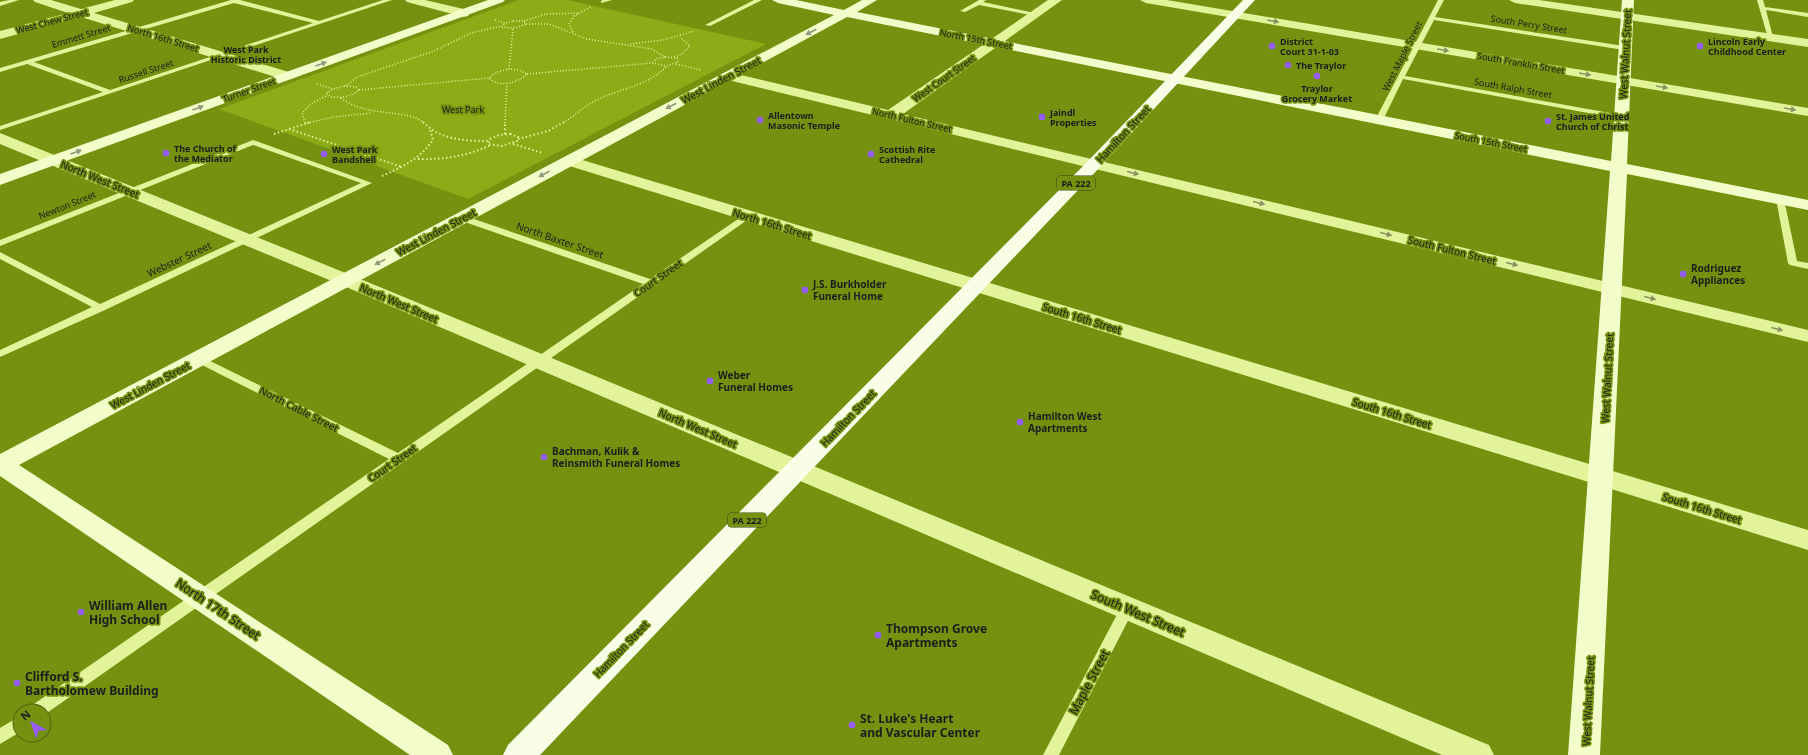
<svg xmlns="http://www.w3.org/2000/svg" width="1808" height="755" font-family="'Noto Sans',sans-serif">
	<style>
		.green { fill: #8eab17 }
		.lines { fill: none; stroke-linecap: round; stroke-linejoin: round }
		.path-far1 { stroke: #e2f39a; stroke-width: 1.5; stroke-dasharray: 1 2; stroke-linecap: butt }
		.path { stroke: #e2f39a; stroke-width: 2; stroke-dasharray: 1.5 2.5; stroke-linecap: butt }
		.lane { fill: #e2f39a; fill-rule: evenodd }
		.street { fill: #e2f39a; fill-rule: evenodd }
		.secondary { fill: #f2fdc9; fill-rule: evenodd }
		.primary { fill: #f8ffe6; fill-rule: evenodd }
		.oneway { fill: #899362 }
		.oneway2 { fill: #92987c }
		.poi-dot { fill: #975cff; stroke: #75910f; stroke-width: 1.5 }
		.labels { text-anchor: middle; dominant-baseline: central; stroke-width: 3.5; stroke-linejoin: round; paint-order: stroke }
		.far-street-label { font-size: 9px; fill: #1d1d1d; stroke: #75910f }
		.far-poi-label { font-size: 9px; font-weight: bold; fill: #1d1d1d; stroke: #75910f; text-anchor: start }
		.far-neighbourhood-label { font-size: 9px; font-weight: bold; fill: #1d1d1d; stroke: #75910f }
		.far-park-label { font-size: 9px; fill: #1c1d1a; stroke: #75910f }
		.shield { fill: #75910f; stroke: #374019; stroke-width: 1 }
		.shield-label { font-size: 9px; font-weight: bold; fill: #1d1d1d }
		.street-label { font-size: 10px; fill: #1d1d1d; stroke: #75910f }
		.poi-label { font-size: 10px; font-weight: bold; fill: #1d1d1d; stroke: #75910f; text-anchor: start }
		.near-poi-label { font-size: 12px; font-weight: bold; fill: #1d1d1d; stroke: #75910f; text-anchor: start }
		.near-street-label { font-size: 12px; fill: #1d1d1d; stroke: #75910f }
	</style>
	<rect width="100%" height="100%" fill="#75910f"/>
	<path class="green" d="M519,0h48l199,44 -298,155 -249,-90z"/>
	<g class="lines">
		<path class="path-far1" d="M495,20l10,3
			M513,21h11l2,3 -11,4 -13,-1 2,-3z
			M524,21l22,-7 33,-1
			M526,24h23l38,15 65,10 13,8
			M573,32l-4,-8 5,-8 17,-9
			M630,44l33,-4 31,-9
			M665,57l12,1 1,4 -12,4 -13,-3 3,-4z
			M674,57l8,-3 8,-8 -10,-9
			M676,64l25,6
			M508,69l11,1 8,4c-9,9 -28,14 -38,4l8,-6z
			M509,69l4,-40
			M527,74l126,-11
			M317,84l16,5
			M344,86l12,1 3,3c-8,7 -18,8 -29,7l-3,-4 6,-4z
			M346,86l11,-9 77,-26 37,-18 31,-7
			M359,90l130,-12
			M341,98c25,20 66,10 83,25
			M305,123l-3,-10 9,-9 17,-9
			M307,123l27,-6 38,-4
			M505,123l2,-40
			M563,123c12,-7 22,-18 36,-24 23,-11 49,-13 68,-33"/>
		<path class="path" d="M423,122c17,18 42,19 65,19
			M289,129l113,38
			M274,134l37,-12
			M505,134v-12
			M510,134l8,3 -1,4 -15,5 -14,-2 2,-5 9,-4z
			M518,139l30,-8 16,-9
			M513,144l30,9
			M418,159c26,1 49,-3 73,-14
			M382,176c20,-9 38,-17 51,-36l-3,-11"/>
		<path class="lane" d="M9,0h10l-19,6v-4z
			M231,0h9l79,21 64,-21h9l-392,130v-4l103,-34 -76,-28 -27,8v-4zM234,3l79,20 -203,67 -76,-28z
			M603,0h9l-11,3v-2z
			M754,0h8l-52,26 -5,-1z
			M979,0h7l-3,2 56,12 -3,2 -57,-11 -14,7 -5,-1z
			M1438,0h6l-9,17 189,29 3,2 -3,2 -190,-30 -29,56 216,39 4,2 -4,2 -218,-40 -20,41 -1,2h-6l-1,-2z
			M1757,0h6l2,7 43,6v4l-42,-7 7,27 -5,1z
			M253,140l119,43 -267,127 -105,47v-7l92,-43 -92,-48v-7l100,52 261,-121 -108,-38 -253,101v-6z
			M1780,196l4,3 13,62 11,2v6l-18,-4 -2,-2 -12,-64z
			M747,213l3,1 1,2 -1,2 -706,497v-4h-15l2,-5 358,-247 -195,-98 -1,-2 1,-2h8l196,96 245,-169 -184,-64 -1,-2 1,-2h6l185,63z
			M1127,603l5,2 2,4 -75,146h-16l79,-150z
			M20,716v16l-20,12v-16z"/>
		<path class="street" d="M33,0h18l30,9 34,-9h19l-2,2 -38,11 198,60 2,3 -2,3h-10l-201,-62 -81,22v-8l68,-18 -33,-11z
			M405,0h20l43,10 2,3 -2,3 -4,1 -57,-15z
			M1048,0h14l-159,114 905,216v12l-1080,-262 -5,-1 -2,-3 2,-3 5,-1 160,38z
			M1140,0h27l641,108v8l-662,-113z
			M1509,0h30l269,39v8l-293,-44z
			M0,133l353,143 1136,469 5,10h-52l-1103,-471 -339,-140z
			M569,156l1239,374v20l-1245,-386 -2,-3 2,-3z"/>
		<path class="secondary" d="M488,0h17l-2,2 -503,183v-11z
			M772,0h24l48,10 18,-10h15l-20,12 754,149 11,-161h12l-7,164 181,36v10l-181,-36 -27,581h-32l42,-584 -763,-154 -828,448 429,280 5,10h-43l-410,-279v-22l834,-439 -56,-12z"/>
		<path class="primary" d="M1243,0h12l-154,166 -561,589h-37l5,-10 581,-585z"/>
	</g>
	<defs><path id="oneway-solid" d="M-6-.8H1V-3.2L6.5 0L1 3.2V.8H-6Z"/></defs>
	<g class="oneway">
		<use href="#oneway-solid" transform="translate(1273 21) rotate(10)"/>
		<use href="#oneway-solid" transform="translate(1443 50) rotate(10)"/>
		<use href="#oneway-solid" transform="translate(1585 74) rotate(10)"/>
		<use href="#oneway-solid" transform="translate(1662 87) rotate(10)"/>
		<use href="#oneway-solid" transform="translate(1790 109) rotate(10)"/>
		<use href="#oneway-solid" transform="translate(1133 173) rotate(14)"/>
		<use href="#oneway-solid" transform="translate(1259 203) rotate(14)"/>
		<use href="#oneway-solid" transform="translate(1386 234) rotate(14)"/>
		<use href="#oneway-solid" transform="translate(1512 264) rotate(14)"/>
		<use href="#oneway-solid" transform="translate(1650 298) rotate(14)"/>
		<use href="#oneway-solid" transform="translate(1777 329) rotate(14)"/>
	</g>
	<g class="oneway2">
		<use href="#oneway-solid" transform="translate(811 32) rotate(152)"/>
		<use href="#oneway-solid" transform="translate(321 64) rotate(-20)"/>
		<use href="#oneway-solid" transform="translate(671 106) rotate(152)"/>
		<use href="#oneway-solid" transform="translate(198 108) rotate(-20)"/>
		<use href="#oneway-solid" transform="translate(76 152) rotate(-20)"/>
		<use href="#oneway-solid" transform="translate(544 174) rotate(152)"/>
		<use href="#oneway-solid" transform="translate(380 262) rotate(152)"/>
	</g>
	<g class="poi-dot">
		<circle cx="1272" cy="46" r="4"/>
		<circle cx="1700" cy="46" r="4"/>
		<circle cx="1288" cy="65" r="4"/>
		<circle cx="1317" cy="76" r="4"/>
		<circle cx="1042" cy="117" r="4"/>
		<circle cx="760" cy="120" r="4"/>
		<circle cx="1548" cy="121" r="4"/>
		<circle cx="166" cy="153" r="4"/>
		<circle cx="324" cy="154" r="4"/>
		<circle cx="871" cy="154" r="4"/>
		<circle cx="1683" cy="274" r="4"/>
		<circle cx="805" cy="290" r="4"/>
		<circle cx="710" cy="381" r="4"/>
		<circle cx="1020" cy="422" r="4"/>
		<circle cx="544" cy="457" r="4"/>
		<circle cx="81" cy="612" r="4"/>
		<circle cx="878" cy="635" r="4"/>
		<circle cx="17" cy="683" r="4"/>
		<circle cx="852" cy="725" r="4"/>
	</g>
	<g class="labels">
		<g class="far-street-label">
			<text transform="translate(52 21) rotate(-15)">West Chew Street</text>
			<text transform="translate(1529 24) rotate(9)">South Perry Street</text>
			<text transform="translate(81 36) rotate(-17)">Emmett Street</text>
			<text transform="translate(163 38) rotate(17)">North 16th Street</text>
			<text transform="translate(976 39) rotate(11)">North 15th Street</text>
			<text transform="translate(1402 56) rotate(-63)">West Maple Street</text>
			<text transform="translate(1521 63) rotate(10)">South Franklin Street</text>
			<text transform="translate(146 71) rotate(-18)">Russell Street</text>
			<text transform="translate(944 78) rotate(-35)">West Court Street</text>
			<text transform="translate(1513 88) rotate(10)">South Ralph Street</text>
			<text transform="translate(249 90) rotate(-20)">Turner Street</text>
			<text transform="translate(912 120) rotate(13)">North Fulton Street</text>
			<text transform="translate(1491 142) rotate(11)">South 15th Street</text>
			<text transform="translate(67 205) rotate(-22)">Newton Street</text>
		</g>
		<g class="far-poi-label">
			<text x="1280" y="41">District<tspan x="1280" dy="10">Court 31-1-03</tspan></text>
			<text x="1708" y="41">Lincoln Early<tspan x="1708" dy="10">Childhood Center</tspan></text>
			<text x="1296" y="65">The Traylor</text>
			<text x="1317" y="88" text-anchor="middle">Traylor<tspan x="1317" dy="10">Grocery Market</tspan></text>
			<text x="1050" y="112">Jaindl<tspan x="1050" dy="10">Properties</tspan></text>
			<text x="768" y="115">Allentown<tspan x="768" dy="10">Masonic Temple</tspan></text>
			<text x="1556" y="116">St. James United<tspan x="1556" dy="10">Church of Christ</tspan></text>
			<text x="174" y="148">The Church of<tspan x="174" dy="10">the Mediator</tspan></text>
			<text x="332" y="149">West Park<tspan x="332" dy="10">Bandshell</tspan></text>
			<text x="879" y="149">Scottish Rite<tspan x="879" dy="10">Cathedral</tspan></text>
		</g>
		<g class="far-neighbourhood-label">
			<text x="246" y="49">West Park<tspan x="246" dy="10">Historic District</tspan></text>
		</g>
		<g class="far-park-label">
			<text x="463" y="109">West Park</text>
		</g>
		<g class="shield">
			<rect x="1057" y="176" width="38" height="14" rx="3"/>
			<rect x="728" y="513" width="38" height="14" rx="3"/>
		</g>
		<g class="shield-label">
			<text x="1076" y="183">PA 222</text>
			<text x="747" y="520">PA 222</text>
		</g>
		<g class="street-label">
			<text transform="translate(1625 54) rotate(-87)">West Walnut Street</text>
			<text transform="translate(721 80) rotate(-28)">West Linden Street</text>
			<text transform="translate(1123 134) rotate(-47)">Hamilton Street</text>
			<text transform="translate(100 179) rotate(22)">North West Street</text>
			<text transform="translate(772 224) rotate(17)">North 16th Street</text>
			<text transform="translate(436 232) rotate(-28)">West Linden Street</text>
			<text transform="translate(560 240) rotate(19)">North Baxter Street</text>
			<text transform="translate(1452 250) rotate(14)">South Fulton Street</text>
			<text transform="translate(179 259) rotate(-25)">Webster Street</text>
			<text transform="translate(658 278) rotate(-35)">Court Street</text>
			<text transform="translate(399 303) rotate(23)">North West Street</text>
			<text transform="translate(1082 318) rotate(17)">South 16th Street</text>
			<text transform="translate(1607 378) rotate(-87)">West Walnut Street</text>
			<text transform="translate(150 385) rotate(-28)">West Linden Street</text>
			<text transform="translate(299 409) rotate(27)">North Cable Street</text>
			<text transform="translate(1392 413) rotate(17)">South 16th Street</text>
			<text transform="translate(848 418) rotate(-46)">Hamilton Street</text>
			<text transform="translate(698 428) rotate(23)">North West Street</text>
			<text transform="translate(392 463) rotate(-35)">Court Street</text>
			<text transform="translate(1702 508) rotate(17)">South 16th Street</text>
			<text transform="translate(621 649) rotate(-46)">Hamilton Street</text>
			<text transform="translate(1588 701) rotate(-87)">West Walnut Street</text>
		</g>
		<g class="poi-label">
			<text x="1691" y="268">Rodriguez<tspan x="1691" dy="12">Appliances</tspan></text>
			<text x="813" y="284">J.S. Burkholder<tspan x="813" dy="12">Funeral Home</tspan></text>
			<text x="718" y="375">Weber<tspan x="718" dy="12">Funeral Homes</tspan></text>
			<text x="1028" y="416">Hamilton West<tspan x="1028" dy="12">Apartments</tspan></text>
			<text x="552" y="451">Bachman, Kulik &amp;<tspan x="552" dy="12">Reinsmith Funeral Homes</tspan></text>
		</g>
		<g class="near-poi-label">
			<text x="89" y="605">William Allen<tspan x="89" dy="14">High School</tspan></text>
			<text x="886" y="628">Thompson Grove<tspan x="886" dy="14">Apartments</tspan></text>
			<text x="25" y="676">Clifford S.<tspan x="25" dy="14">Bartholomew Building</tspan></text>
			<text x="860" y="718">St. Luke's Heart<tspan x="860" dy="14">and Vascular Center</tspan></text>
		</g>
		<g class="near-street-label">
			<text transform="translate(218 609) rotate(34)">North 17th Street</text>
			<text transform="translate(1138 613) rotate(23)">South West Street</text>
			<text transform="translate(1089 682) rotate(-62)">Maple Street</text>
		</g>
	</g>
	<g transform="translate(32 723) rotate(320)"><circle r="19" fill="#75910f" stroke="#526315"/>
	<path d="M0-3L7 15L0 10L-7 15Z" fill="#975cff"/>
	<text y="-6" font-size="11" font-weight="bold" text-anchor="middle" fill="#1d1d1d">N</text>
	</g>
</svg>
